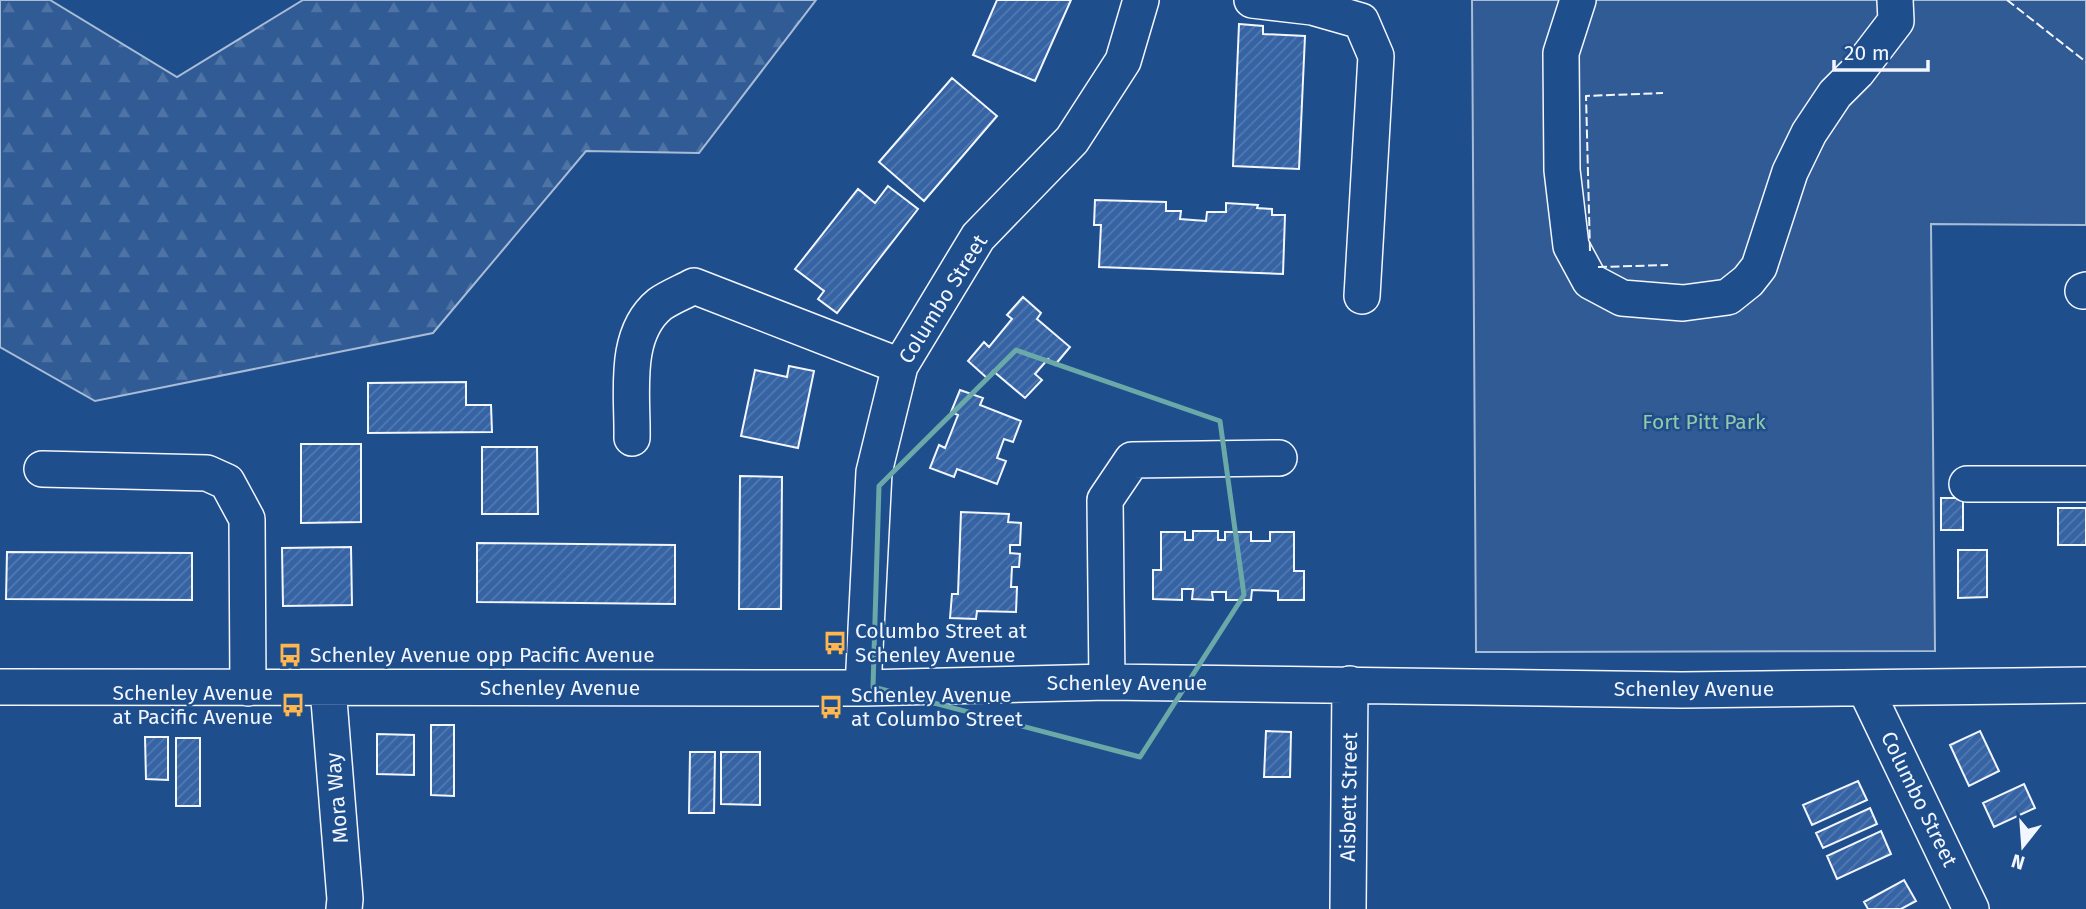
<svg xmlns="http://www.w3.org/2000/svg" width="2086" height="909" font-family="'Fira Sans',sans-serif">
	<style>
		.forest { fill: url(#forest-firs); stroke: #a8bbd7; stroke-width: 2 }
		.built { fill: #305b95; stroke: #a8bbd7; stroke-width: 2 }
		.building { fill: url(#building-hatch); stroke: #f2f6ff; stroke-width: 2 }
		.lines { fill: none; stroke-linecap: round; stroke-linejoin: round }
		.minor-casing { stroke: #f2f6ff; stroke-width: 38 }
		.minor { stroke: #1f4e8c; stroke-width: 35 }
		.fence { stroke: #f2f6ff; stroke-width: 2; stroke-dasharray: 9 3.5; stroke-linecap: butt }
		.marked { fill: none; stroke: #6aa9a8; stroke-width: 5; stroke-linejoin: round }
		.labels { text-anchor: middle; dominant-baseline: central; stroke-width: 5; stroke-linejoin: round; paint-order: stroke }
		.street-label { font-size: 21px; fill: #f2f6ff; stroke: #1f4e8c }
		.park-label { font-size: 21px; fill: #97c8a6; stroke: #1f4e8c }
		.poi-label { font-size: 21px; fill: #f2f6ff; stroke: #1f4e8c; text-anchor: start }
	</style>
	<defs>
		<pattern id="forest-firs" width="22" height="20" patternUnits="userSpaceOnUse" patternTransform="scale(1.75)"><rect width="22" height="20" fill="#305b95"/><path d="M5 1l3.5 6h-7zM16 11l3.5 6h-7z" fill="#4e73a5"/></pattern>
		<pattern id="building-hatch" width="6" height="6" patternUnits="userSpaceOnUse" patternTransform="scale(1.75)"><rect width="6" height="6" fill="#3563a3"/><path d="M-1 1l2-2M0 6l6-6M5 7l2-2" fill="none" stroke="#537ab1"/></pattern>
	</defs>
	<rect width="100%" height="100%" fill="#1f4e8c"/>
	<path class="forest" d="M0,0h50l127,77 126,-77h513l-117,153 -113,-2 -153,182 -338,68 -95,-54z"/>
	<path class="built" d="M1472,0h614v225l-155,-1 4,427 -459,1z"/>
	<path class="building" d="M997,0h74l-36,81 -62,-26z
		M1239,24l24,2v8l42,2 -6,133 -66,-3z
		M952,78l45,38 -73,85 -45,-39z
		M888,186l30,23 -81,104 -19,-14 6,-8 -29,-22 63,-80 17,14z
		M1095,200l71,2v9h15l-1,8 26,2 1,-9h19v-9l32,2 -1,3 15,1v6h13l-2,59 -184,-7 2,-42h-7z
		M1023,297l18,16 -4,6 33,28 -15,18 -7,-6 -13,15 7,6 -17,18 -32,-27 -6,7 -19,-17 16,-19 5,5 23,-28 -5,-4z
		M789,366l25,5 -16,77 -57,-12 14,-66 32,7z
		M466,382v23h25l1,27 -124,1v-50z
		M960,390l23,8 -3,7 41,16 -8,21 -9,-3 -7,19 9,3 -9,23 -40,-15 -3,8 -24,-9 9,-23 6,3 13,-33 -7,-3z
		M301,444h60v78l-60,1z
		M482,447h55l1,67h-56z
		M740,476l42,1 -1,132h-42z
		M1941,498h22v32h-22z
		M2058,508h28v37h-28z
		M961,512l48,2 -1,8 13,1 -1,22h-10v8l10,1 -1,13h-7l-1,20h6l-1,25 -39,-1 -1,8 -26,-1 2,-24h6z
		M1193,531h25v9h7v-8h26v9h19v-9h24v39h10v29h-26v-9l-26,-1 -1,10h-25v-8h-14l1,8 -21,-1 1,-10h-11v11l-29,-1v-29h8v-38h24v8h8z
		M477,543l198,2v59l-198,-2z
		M351,547l1,58 -69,1 -1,-58z
		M1958,550h29v47l-29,1z
		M7,552l185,1v47l-186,-1z
		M431,725h23v71l-23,-1z
		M1266,731l25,1 -1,45h-26z
		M1980,731l19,40 -30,15 -19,-41z
		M377,734l37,1v40l-37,-1z
		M145,737h23v43l-22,-1z
		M176,738h24v68h-24z
		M690,752h25l-1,61h-25z
		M721,752h39v53l-39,-1z
		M1858,781l9,19 -55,25 -9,-20z
		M2024,784l11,24 -41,19 -11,-24z
		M1870,808l7,16 -54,24 -7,-15z
		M1881,831l10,23 -54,25 -10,-23z
		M1904,880l12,21 -15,8h-33l-4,-7z"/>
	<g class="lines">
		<g class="minor-casing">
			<path id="minor" d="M1252,0l60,7 49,14 15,35 -14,240
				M1578,0l-17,53 1,117 9,76 19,35 32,17 61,5 45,-6 20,-16 11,-14 31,-95 19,-39 26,-39 22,-22 39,-51 -1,-21
				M2083,291l3,-1
				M632,438c1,-43 -10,-103 28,-134 10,-7 23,-12 34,-18l206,80
				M42,469l165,4 20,9 20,37 1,169
				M1967,484h119
				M1107,682l-2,-182 27,-40 147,-2
				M0,687l863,1 244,-6 575,8 404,-5
				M328,688l17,211 -1,10
				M863,688l11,-216 26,-106 78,-129 94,-97 51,-79 18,-61
				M1866,690l105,219
				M1348,909l2,-225"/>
		</g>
		<use href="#minor" class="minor"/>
		<path class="fence" d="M2007,0l79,62
			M1590,251l-4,-155 77,-3
			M1598,267l70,-2"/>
	</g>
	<path class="marked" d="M1016,350l204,71 24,174 -104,162 -267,-70 6,-201z"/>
	<defs>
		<g id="bus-bare" transform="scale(1.89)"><path d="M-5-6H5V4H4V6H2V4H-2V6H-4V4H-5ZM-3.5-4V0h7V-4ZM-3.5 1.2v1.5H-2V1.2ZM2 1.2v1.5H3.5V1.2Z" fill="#ffb74d" stroke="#1f4e8c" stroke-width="2.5" paint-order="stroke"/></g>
	</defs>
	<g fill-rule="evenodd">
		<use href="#bus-bare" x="835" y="643"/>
		<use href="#bus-bare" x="290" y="655"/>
		<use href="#bus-bare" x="293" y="705"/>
		<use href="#bus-bare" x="831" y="707"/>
	</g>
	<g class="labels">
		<g class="street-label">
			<text transform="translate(943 299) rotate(-58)">Columbo Street</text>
			<text x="1127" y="683">Schenley Avenue</text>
			<text x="560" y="688">Schenley Avenue</text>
			<text x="1694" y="689">Schenley Avenue</text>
			<text transform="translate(1349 797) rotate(-89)">Aisbett Street</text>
			<text transform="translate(337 798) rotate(-95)">Mora Way</text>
			<text transform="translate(1919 799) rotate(64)">Columbo Street</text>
		</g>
		<g class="park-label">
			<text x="1704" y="422">Fort Pitt Park</text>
		</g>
		<g class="poi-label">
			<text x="855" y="631">Columbo Street at<tspan x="855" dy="24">Schenley Avenue</tspan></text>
			<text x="310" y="655">Schenley Avenue opp Pacific Avenue</text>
			<text x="273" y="693" text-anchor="end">Schenley Avenue<tspan x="273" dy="24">at Pacific Avenue</tspan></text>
			<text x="851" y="695">Schenley Avenue<tspan x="851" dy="24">at Columbo Street</tspan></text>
		</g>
	</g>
	<g transform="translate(2023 846) rotate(197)" stroke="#1f4e8c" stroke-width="5" paint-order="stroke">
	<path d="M0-5L12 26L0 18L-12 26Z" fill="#f2f6ff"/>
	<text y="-10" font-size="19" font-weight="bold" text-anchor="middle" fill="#f2f6ff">N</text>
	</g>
	<path d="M1834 60v10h94v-10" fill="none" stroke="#f2f6ff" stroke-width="3.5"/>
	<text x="1844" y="60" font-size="21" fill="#f2f6ff" stroke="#1f4e8c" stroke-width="5" paint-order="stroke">20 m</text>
</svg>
